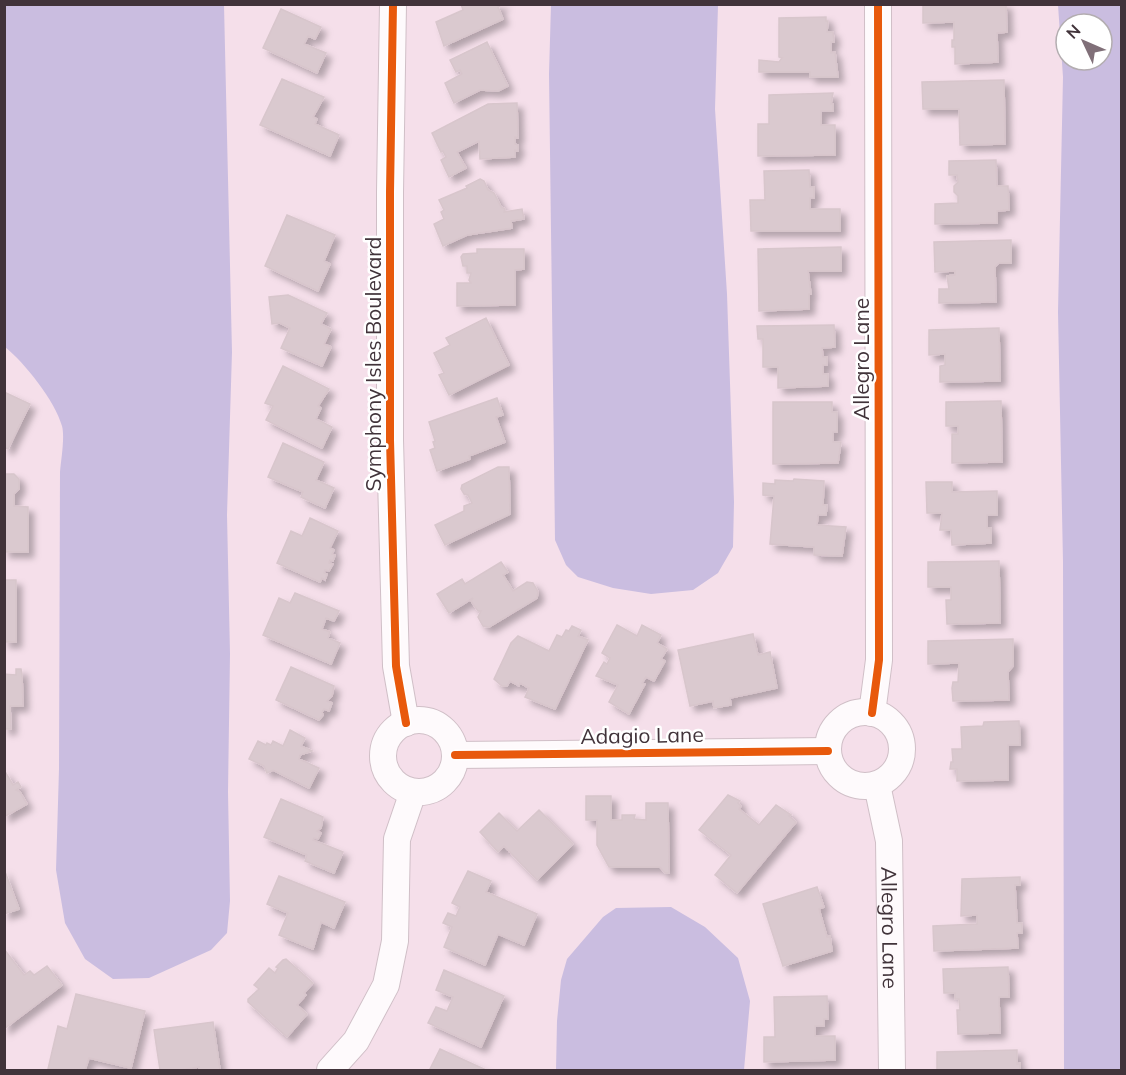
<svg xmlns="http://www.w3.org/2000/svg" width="1126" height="1075" font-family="Mulish,sans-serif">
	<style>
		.water { fill: #cabde0; fill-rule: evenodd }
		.building { fill: #dac9cf; stroke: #d8c6cc; stroke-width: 1.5; filter: url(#shadow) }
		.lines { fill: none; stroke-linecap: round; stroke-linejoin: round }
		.street-casing { stroke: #d0bfc7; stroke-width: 28 }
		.street { stroke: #fefafc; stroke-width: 26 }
		.cycleway-casing { stroke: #fff; stroke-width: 11 }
		.cycleway { stroke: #e8590c; stroke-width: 8 }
		.labels { text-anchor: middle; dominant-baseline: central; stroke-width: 5; stroke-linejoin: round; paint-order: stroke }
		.street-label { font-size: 21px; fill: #41333a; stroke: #fff }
	</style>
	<defs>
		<filter id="shadow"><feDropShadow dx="5.5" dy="5.5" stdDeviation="3" flood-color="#0004"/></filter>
	</defs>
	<rect width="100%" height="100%" fill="#f5dfea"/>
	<path class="water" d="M4,5h220l8,347 -5,163 3,139 -2,138 2,109 -3,32 -16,17 -62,28 -36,1 -28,-20 -20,-36 -9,-53 3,-101 1,-297c1,-12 5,-35 2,-46 -7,-25 -37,-63 -57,-79z
		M551,5h167l-3,104 12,185 7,208 -1,45 -15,26 -25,17 -42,4 -38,-6 -35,-11 -12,-12 -11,-25 -6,-466z
		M1058,5h63v1065h-57l-1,-508 -5,-250 5,-235zM1066,24h36v36h-36z
		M671,907l34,20 33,31 12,43 -6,69h-188l1,-49 4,-41 6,-21 36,-42 13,-9z"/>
	<path class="building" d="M461,4h42l-5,3 5,12 -59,27 -8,-24 27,-12z
		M923,4h83l1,28 -10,1 1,29 -43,2v-17h-3v-7h2v-18l-31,1z
		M281,9l40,18 -6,12 -7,-3 -4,8 22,9 -9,20 -54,-25z
		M826,17v4h2l-1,11h6l1,10h-3v11l4,-1 3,25h-28v-5h-51v-12l20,2 3,-4 -3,-1v-39z
		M487,42l21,44 -10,5 -18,-1 -26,13 -9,-20 17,-9 -2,-4 -4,2 -6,-12z
		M282,79l42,18 -11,20 4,2 -2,5 24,11 -9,21 -70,-31z
		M1004,80l1,64 -45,1 -1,-36h-36l-1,-27z
		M833,93l-2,11h2v7h-12v14h14v30l-77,1v-32h11v-29z
		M517,103l1,35 -3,-1v7l3,1v6l-3,-1v7l-35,2 -1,-18 -22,11 9,16 -17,9 -8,-17 5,-3 -3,-6 -2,1 -9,-19 56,-29z
		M996,160l1,26h11l1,24 -12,1v12l-62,1v-20l23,-1v-7l-4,-4v-6l4,-4 -1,-7h-8v-14z
		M809,170l1,17h4v11h-4v11h30v22h-89l-1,-31h15l-1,-29z
		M480,179l4,2 4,9 6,3 7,14 4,2 -1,3 18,-3 2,10 -13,2 1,7 -45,7 -24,11 -9,-22 10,-5 -3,-7 3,-2 -5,-10 28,-12 -1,-2z
		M287,215l48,20 -11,26 6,3 -12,27 -53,-25z
		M1011,240v23h-12l-4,4 1,35 -57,1v-14h10l-2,-13 8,-1v-4l-20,1 -1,-30z
		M841,247v24h-33l3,23h-2v15l-50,2 -1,-62z
		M477,249h47v20l-9,1v35l-58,1v-23h14l-2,-3 2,-7h-4v-7h-4l-2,-9 2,-3 14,-1z
		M288,295l39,18 -6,11 10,5 -7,15 7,3 -9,19 -41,-18 9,-20 -10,-5 -8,1 -3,-27z
		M486,318l23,47 -60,30 -10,-20 5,-2 -10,-20 16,-8 -4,-7z
		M834,325l1,22 -13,1 1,9h4v8h-4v9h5v12l-50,2v-21h-15v-28h-5l-1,-13z
		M999,328l1,53 -60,1v-16l5,-1v-11l-16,1v-25z
		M283,366l46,23 -11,17 3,2 -5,11 16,8 -10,21 -56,-28 7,-14 -8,-3z
		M4,392l26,12 -22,45 -4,-2z
		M497,398l6,17 -7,2 9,25 -36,14 1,3 -33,12 -7,-21 5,-2 -2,-6 2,-1 -6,-19z
		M1001,401l1,61 -50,1v-29h6v-8h-12v-24z
		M773,402h59v10h5v20h-4v10h8l-3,21 -65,1z
		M283,443l41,19 -8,18 18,8 -9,20 -24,-11 2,-5 -35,-15z
		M498,467h11l1,47 -65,31 -10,-20 29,-14v-5l8,-3 -4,-8 -4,-1 -3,-5 1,-4z
		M4,474h10l5,5v10l-5,5v12l14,1v45h-24z
		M794,479l30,2 -1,24h4l-1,10h-8l-1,10 29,2 -4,29 -28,-1v-8l-44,-3 4,-48 -11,-1v-12l12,1v-4l18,1z
		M926,482h26v10l45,-1v24h-10v13h4v15l-39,2 -1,-15h-11l2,-17h-15z
		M310,518l28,13 -8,17 4,2 -2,4 3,1 -2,6 -3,-1 -1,3 4,1 -4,7 -4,-1 -1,3 3,1 -2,6 -3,-2 -2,4 -43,-19 14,-32 11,5z
		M999,561l1,62 -53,1 -1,-24h5v-13h-23v-25z
		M501,562l7,10 -5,3 10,16 14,-9 6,1 5,9 -1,6 -48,29 -6,-1 -5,-9 3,-6h-3l-7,-10 2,-3 -24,15 -12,-19 25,-15 3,5z
		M4,580h12v62h-12z
		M295,593l44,18 -5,10 -8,-3 -4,11 8,3 -2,6 12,5 -9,21 -68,-29 16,-37 11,5z
		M617,625l20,11 5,-11 19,10 -4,8 10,6 -6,10 4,2 -11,20 -8,-4 -4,6 3,1 -16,30 -20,-12 9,-17 -22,-9 8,-14 3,2 3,-6 -8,-5z
		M572,626l9,4 -3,6 10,4 -33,69 -30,-12 4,-9 -9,-5 -1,3 -9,-5 -3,5h-5l-8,-7 17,-36 7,-7 31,15 8,-16 5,2 4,-7 3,1z
		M753,634l5,21 12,-3 7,36 -47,10 1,7 -17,3 -1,-7 -23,5 -12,-56z
		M1013,639v27l-5,6 1,28 -56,1 -1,-13 1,-6h5l1,-19 -31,1v-23z
		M291,667l43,19 -2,10 -5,5 5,2 -3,8 -5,-2 -2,3 1,3 -4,5 -43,-20z
		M16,669h5l1,5 1,32h-13l1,23h-7v-55l12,1z
		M1019,721l1,24h-12v35l-51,1v-12h-7l1,-7h2l-1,-13h10l-1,-22 22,-1 1,-4z
		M290,730l15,8 -4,8 11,5 -12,4 -1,4 20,9 -10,20 -36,-18 -6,3 -3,-7 -15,-7 9,-18 8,4 1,-2 4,2 2,-4 10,5z
		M4,770l9,15 5,-3 3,5 -5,3 4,2 7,12 -23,13z
		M728,795l12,6 -2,2 3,3 -2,3 20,16 17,-20 15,10 -2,1 7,6 -59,71 -22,-18 16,-20 -32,-25z
		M586,796h25v24h11v-5h13l-1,4 12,1v-17h22l1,70h-4l-5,-6h-51l-12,-22v-25h-11z
		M281,799l42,18 -2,11 -4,3 4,2 -3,6 -4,-1 -1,2 30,12 -9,21 -29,-12 2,-6 -43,-18z
		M539,810l34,34 -36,36 -33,-34 -6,6 -18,-20 19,-19 18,18z
		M4,869l15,40 -15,5z
		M468,871l23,10 -5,11 51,22 -13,31 -26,-11 -13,31 -41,-18 8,-20 -9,-4 5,-10 8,3 4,-9 -8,-4z
		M279,876l66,26 -11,26 -13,-6 -8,27 -34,-14 9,-22 -21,-9z
		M1020,877v8h-5l2,38h5v10h-5l1,15 -84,3 -1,-25 44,-2v-9l-16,1 1,-37z
		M817,887l7,20 -5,2 8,28 3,-1 2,15 -49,15 -20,-62z
		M4,949l20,26 6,-4 4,4 13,-9 15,19 -58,44z
		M286,959l27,24 -9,10 2,2 -9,10 10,9 -20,23 -39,-35v-3l11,-10 -5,-4 15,-17 6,5 3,-5 -2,-1 7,-7z
		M1008,967l1,30h-10l1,36 -42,1 -1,-24h3l-1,-11h-4v-6h-11l-1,-24z
		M444,970l60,26 -23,51 -53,-24 8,-16 11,4 6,-14 -17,-7z
		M76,994l69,17 -14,57 -42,-10 -4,12 -37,-1 10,-43 9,3z
		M827,996l1,23h-4v7h-9v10h20v24l-71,2v-25h11l-1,-40z
		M213,1022l7,48h-21v-3l-18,3h-21l-6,-40z
		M440,1049l46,21h-54l-2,-1z
		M1017,1050v14l3,-1v7h-83v-18z"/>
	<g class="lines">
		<g class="street-casing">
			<g id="street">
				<path d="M393,4l-3,188v248l6,226 10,57"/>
				<circle cx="865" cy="749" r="37"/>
				<path d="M872,713l7,-53 -1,-656"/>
				<circle cx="419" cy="756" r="36"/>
				<path d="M455,755l373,-4"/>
				<path id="s1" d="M877,785l12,56 3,229"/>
				<path d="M330,1070l26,-29 30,-56 9,-44 2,-102 16,-47"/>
			</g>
		</g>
		<use href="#street" class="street"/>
		<g class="cycleway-casing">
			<path id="cycleway" d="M393,4l-3,188v248l6,226 10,57
				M872,713l7,-53 -1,-656
				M455,755l373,-4"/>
		</g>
		<use href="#cycleway" class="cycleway"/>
	</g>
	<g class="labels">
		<g class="street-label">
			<text transform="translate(861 359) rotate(-90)">Allegro Lane</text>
			<text transform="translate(373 364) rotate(-90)">Symphony Isles Boulevard</text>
			<text transform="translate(642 735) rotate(-1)">Adagio Lane</text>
			<text stroke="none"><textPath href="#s1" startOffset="144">Allegro Lane</textPath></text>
		</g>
	</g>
	<rect width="1126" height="1075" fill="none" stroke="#41333a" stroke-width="12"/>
	<g transform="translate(1084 42) rotate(314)"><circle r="28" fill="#ffffff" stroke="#b3adb0" stroke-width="1.5"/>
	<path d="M0-4.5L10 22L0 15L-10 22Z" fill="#806f78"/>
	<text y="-9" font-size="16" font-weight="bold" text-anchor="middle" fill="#41333a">N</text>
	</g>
</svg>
